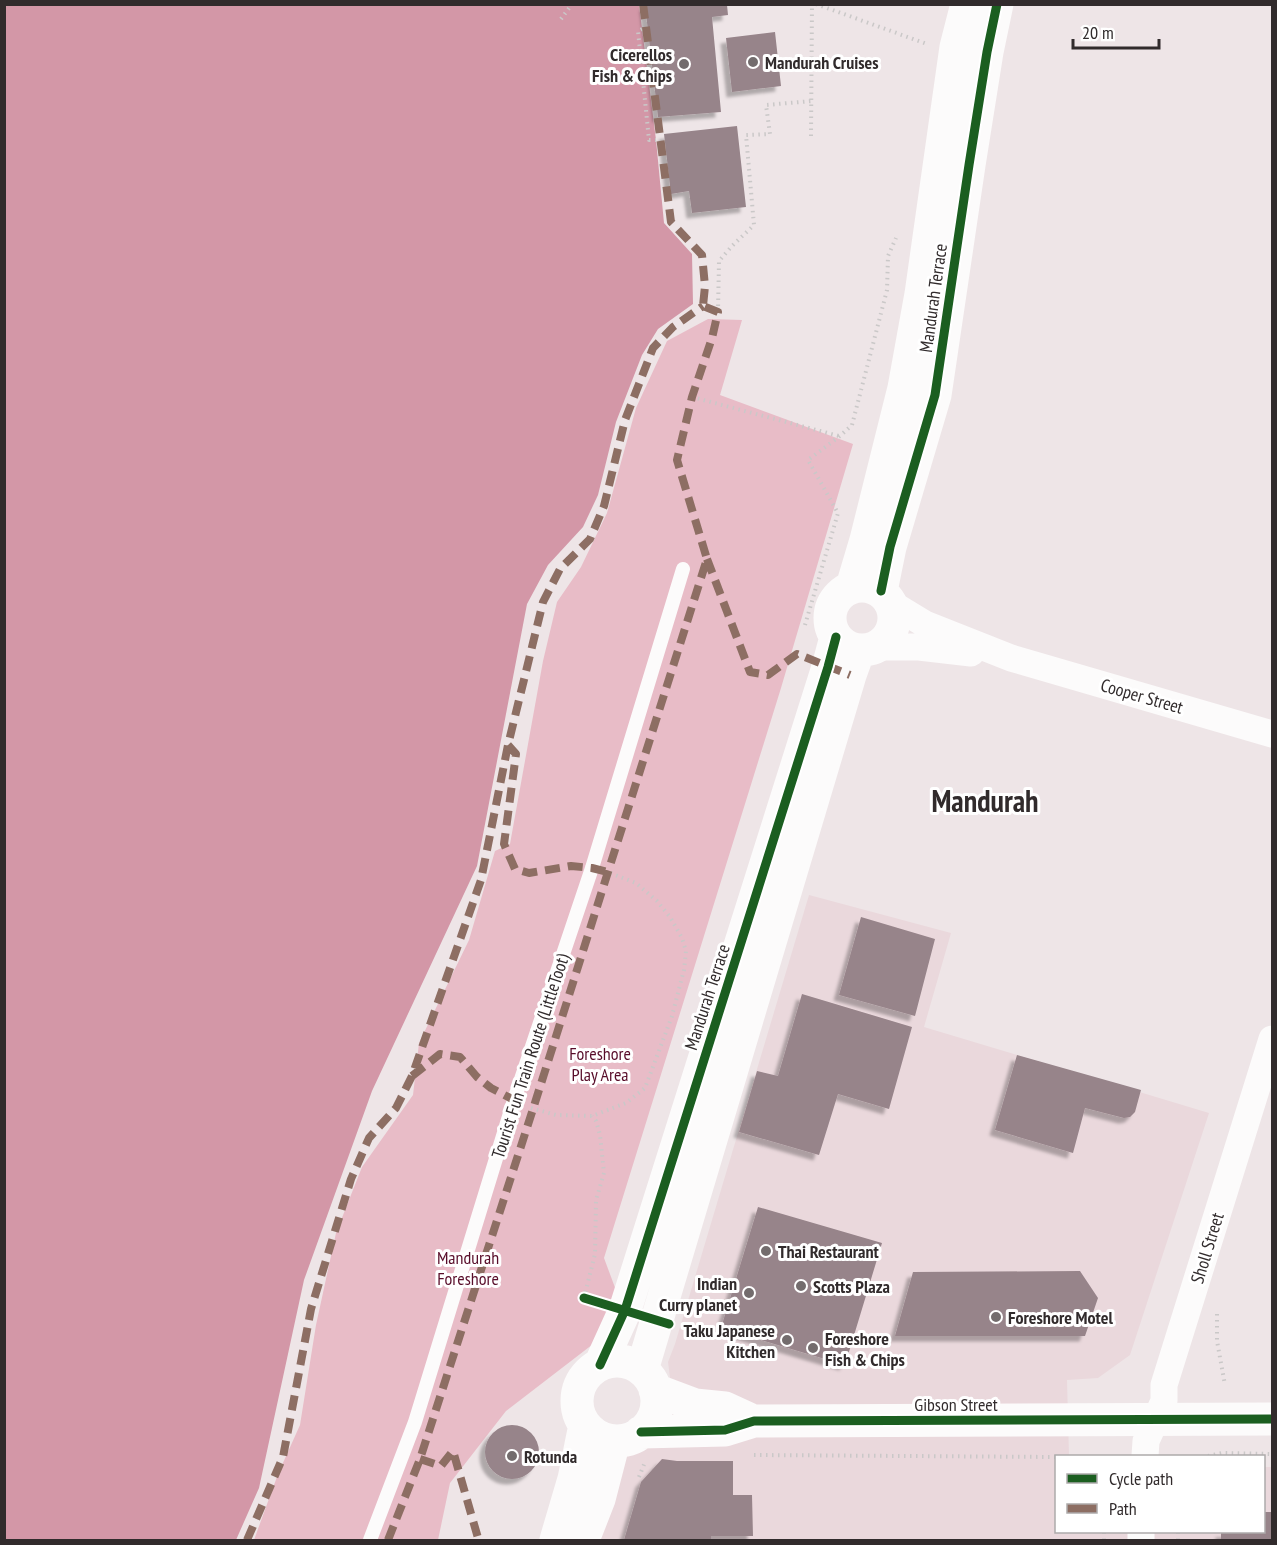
<svg xmlns="http://www.w3.org/2000/svg" width="1277" height="1545" font-family="'PT Sans Narrow',sans-serif">
	<style>
		.built { fill: #ead8dc }
		.green { fill: #e8bcc7 }
		.water { fill: #d397a7 }
		.building { fill: #97848a; filter: url(#shadow) }
		.lines { fill: none; stroke-linecap: round; stroke-linejoin: round }
		.path { stroke: #cac8c8; stroke-width: 4; stroke-dasharray: 1.5 4.5; stroke-linecap: butt }
		.lane { stroke: #fcfbfb; stroke-width: 14 }
		.street { stroke: #fcfbfb; stroke-width: 27 }
		.secondary { stroke: #fcfbfb; stroke-width: 33 }
		.quiet { stroke: #8d6e63; stroke-width: 8; stroke-dasharray: 15 8; stroke-linecap: butt }
		.cycleway-casing { stroke: #fff; stroke-width: 13 }
		.cycleway { stroke: #1b5e20; stroke-width: 9 }
		.poi-dot { fill: #736c6d; stroke: #fff; stroke-width: 2 }
		.labels { text-anchor: middle; dominant-baseline: central; stroke-width: 6; stroke-linejoin: round; paint-order: stroke }
		.poi-label { font-size: 18px; font-weight: bold; fill: #312b2c; stroke: #fff; text-anchor: start }
		.street-label { font-size: 18px; fill: #312b2c; stroke: #fff }
		.park-label { font-size: 18px; fill: #580d2a; stroke: #fff }
		.town-label { font-size: 30px; font-weight: bold; fill: #312b2c; stroke: #fff }
	</style>
	<defs>
		<filter id="shadow"><feDropShadow dx="-5.5" dy="5.5" stdDeviation="1.5" flood-color="#0004"/></filter>
	</defs>
	<rect width="100%" height="100%" fill="#eee5e7"/>
	<path class="built" d="M809,895l142,38 -27,94 285,86 -79,242 -32,23 -31,2 2,76h-13v76h208v-65h8v73h-673l19,-83 33,-15 17,-14 6,-20 -6,-46 7,-18z"/>
	<path class="green" d="M708,319l34,1 -22,75 133,49 -72,244 -177,570 16,43 -23,40 -91,70 -56,72 -12,57h-184l24,-66 22,-49 16,-100 20,-92 26,-66 51,-72 6,-52 50,-103 26,-89 15,-7 33,-183 14,-59 24,-35 26,-54 29,-105 31,-67z"/>
	<path class="water" d="M5,4l634,1 17,135 8,83 28,31 1,50 -35,25 -16,26 -26,67 -18,73 -15,32 -35,38 -21,39 -50,262 -105,225 -68,189 -45,208 -23,52h-231z"/>
	<path class="building" d="M645,5h82l1,10 -16,2 9,95 -63,5z
		M775,32l6,54 -49,6 -6,-54z
		M737,126l9,81 -54,6 -3,-22 -18,3 -7,-60z
		M861,917l74,22 -20,77 -76,-21z
		M802,994l110,33 -23,82 -51,-15 -19,61 -80,-23 18,-61 21,5z
		M1017,1055l124,35 -6,22 -5,5 -6,1 -39,-10 -12,45 -78,-23z
		M758,1207l124,36 -37,122 -124,-37z
		M1080,1271l18,27 -13,38h-190l18,-64z
		M485 1452a27 27 0 1 1 54 0a27 27 0 1 1-54 0Z
		M662,1459l15,2h56v34h19l1,41h-42v4h-87l17,-58z
		M1264,1512h8v28h-51v-8h43z"/>
	<g class="lines">
		<path class="path" d="M816,4l111,40
			M561,19l11,-15
			M642,29l-4,2 11,109h7
			M811,136l1,-132
			M718,312l1,-51 13,-15 22,-21 -8,-90 24,-1 -4,-29 46,-4
			M692,397l147,39
			M805,625l33,-112 -30,-53 32,-24 12,-11 35,-135 1,-34 8,-18
			M531,1108l25,7 36,1 34,-13 19,-15 27,-72 12,-46 2,-19 -4,-13 -12,-21 -13,-16 -21,-18 -26,-10
			M584,1298l11,-44 1,-54 8,-27 -4,-38 -4,-14 -4,-5
			M1217,1314v27l8,44
			M754,1455l302,2
			M1208,1456l14,-3 50,1
			M639,1477l6,-15
			M1104,1540v-8
			M1178,1540v-8"/>
		<path class="lane" d="M370,1540l45,-118 99,-322 78,-232 91,-299"/>
		<path class="street" d="M892,604l33,20 86,34 261,76
			M876,647h43l52,6
			M1145,1456l1,-15 18,-40v-16l108,-346
			M1141,1540v-8"/>
		<path class="secondary" d="M830 618a32 32 0 1 1 64 0a32 32 0 1 1-64 0Z
			M852,587l14,-47 38,-152 17,-94 35,-247 11,-43
			M881,591l9,-44 45,-152 34,-230 18,-113 10,-48
			M577 1401a40 40 0 1 1 80 0a40 40 0 1 1-80 0Z
			M600,1365l25,-55 203,-643 8,-30
			M642,1370l208,-695 9,-25
			M655,1390l40,15 30,3 24,11
			M641,1432l84,-2 29,-9 518,-2
			M556,1540l18,-61 11,-54
			M583,1540l16,-41 15,-58"/>
		<path class="quiet" d="M643,4l28,218 31,33 3,31 -2,20
			M707,559l43,113 18,3 29,-21 53,21
			M508,745l8,9 -12,90 11,25 14,4 42,-7 21,2 16,4
			M412,1076l28,-22 20,3 17,20 14,11 23,12
			M420,1459l21,7 12,-15 25,87
			M247,1540l36,-83 28,-148 40,-130 18,-41 27,-30 16,-32 69,-196 27,-135 35,-143 17,-33 30,-30 14,-33 21,-86 28,-72 20,-21 30,-21
			M388,1540l32,-81 113,-350 174,-550 -30,-99 15,-63 20,-59 6,-26 -15,-6"/>
		<g class="cycleway-casing">
			<path id="cycleway" d="M881,591l9,-44 45,-152 34,-230 18,-113 10,-48
				M584,1298l85,26
				M600,1365l25,-55 203,-643 8,-30
				M641,1432l84,-2 29,-9 518,-2"/>
		</g>
		<use href="#cycleway" class="cycleway"/>
	</g>
	<g class="poi-dot">
		<circle cx="753" cy="62" r="6"/>
		<circle cx="684" cy="64" r="6"/>
		<circle cx="766" cy="1251" r="6"/>
		<circle cx="801" cy="1286" r="6"/>
		<circle cx="749" cy="1293" r="6"/>
		<circle cx="996" cy="1317" r="6"/>
		<circle cx="787" cy="1340" r="6"/>
		<circle cx="813" cy="1348" r="6"/>
		<circle cx="512" cy="1456" r="6"/>
	</g>
	<g class="labels">
		<g class="poi-label">
			<text x="672" y="54" text-anchor="end">Cicerellos<tspan x="672" dy="21">Fish &amp; Chips</tspan></text>
			<text x="765" y="62">Mandurah Cruises</text>
			<text x="778" y="1251">Thai Restaurant</text>
			<text x="737" y="1283" text-anchor="end">Indian<tspan x="737" dy="21">Curry planet</tspan></text>
			<text x="813" y="1286">Scotts Plaza</text>
			<text x="1008" y="1317">Foreshore Motel</text>
			<text x="775" y="1330" text-anchor="end">Taku Japanese<tspan x="775" dy="21">Kitchen</tspan></text>
			<text x="825" y="1338">Foreshore<tspan x="825" dy="21">Fish &amp; Chips</tspan></text>
			<text x="524" y="1456">Rotunda</text>
		</g>
		<g class="street-label">
			<text transform="translate(933 298) rotate(-82)">Mandurah Terrace</text>
			<text transform="translate(1142 696) rotate(16)">Cooper Street</text>
			<text transform="translate(707 997) rotate(-72)">Mandurah Terrace</text>
			<text transform="translate(530 1056) rotate(-72)">Tourist Fun Train Route (LittleToot)</text>
			<text transform="translate(1207 1248) rotate(-73)">Sholl Street</text>
			<text x="956" y="1404">Gibson Street</text>
		</g>
		<g class="park-label">
			<text x="600" y="1053">Foreshore<tspan x="600" dy="21">Play Area</tspan></text>
			<text x="468" y="1257">Mandurah<tspan x="468" dy="21">Foreshore</tspan></text>
		</g>
		<g class="town-label">
			<text x="985" y="800">Mandurah</text>
		</g>
	</g>
	<rect width="1277" height="1545" fill="none" stroke="#312b2c" stroke-width="12"/>
	<rect x="1055" y="1455" width="210" height="78" fill="#ffffff" stroke="#adaaab" stroke-width="1.5"/>
	<rect x="1067" y="1474" width="30" height="9" fill="#1b5e20" stroke="#adaaab" stroke-width="1.5"/>
	<text x="1109" y="1485" font-size="18" fill="#312b2c">Cycle path</text>
	<rect x="1067" y="1504" width="30" height="9" fill="#8d6e63" stroke="#adaaab" stroke-width="1.5"/>
	<text x="1109" y="1515" font-size="18" fill="#312b2c">Path</text>
	<path d="M1073 39v9h86v-9" fill="none" stroke="#312b2c" stroke-width="3"/>
	<text x="1082" y="39" font-size="18" fill="#312b2c" stroke="#ffffff" stroke-width="4.5" paint-order="stroke">20 m</text>
</svg>
